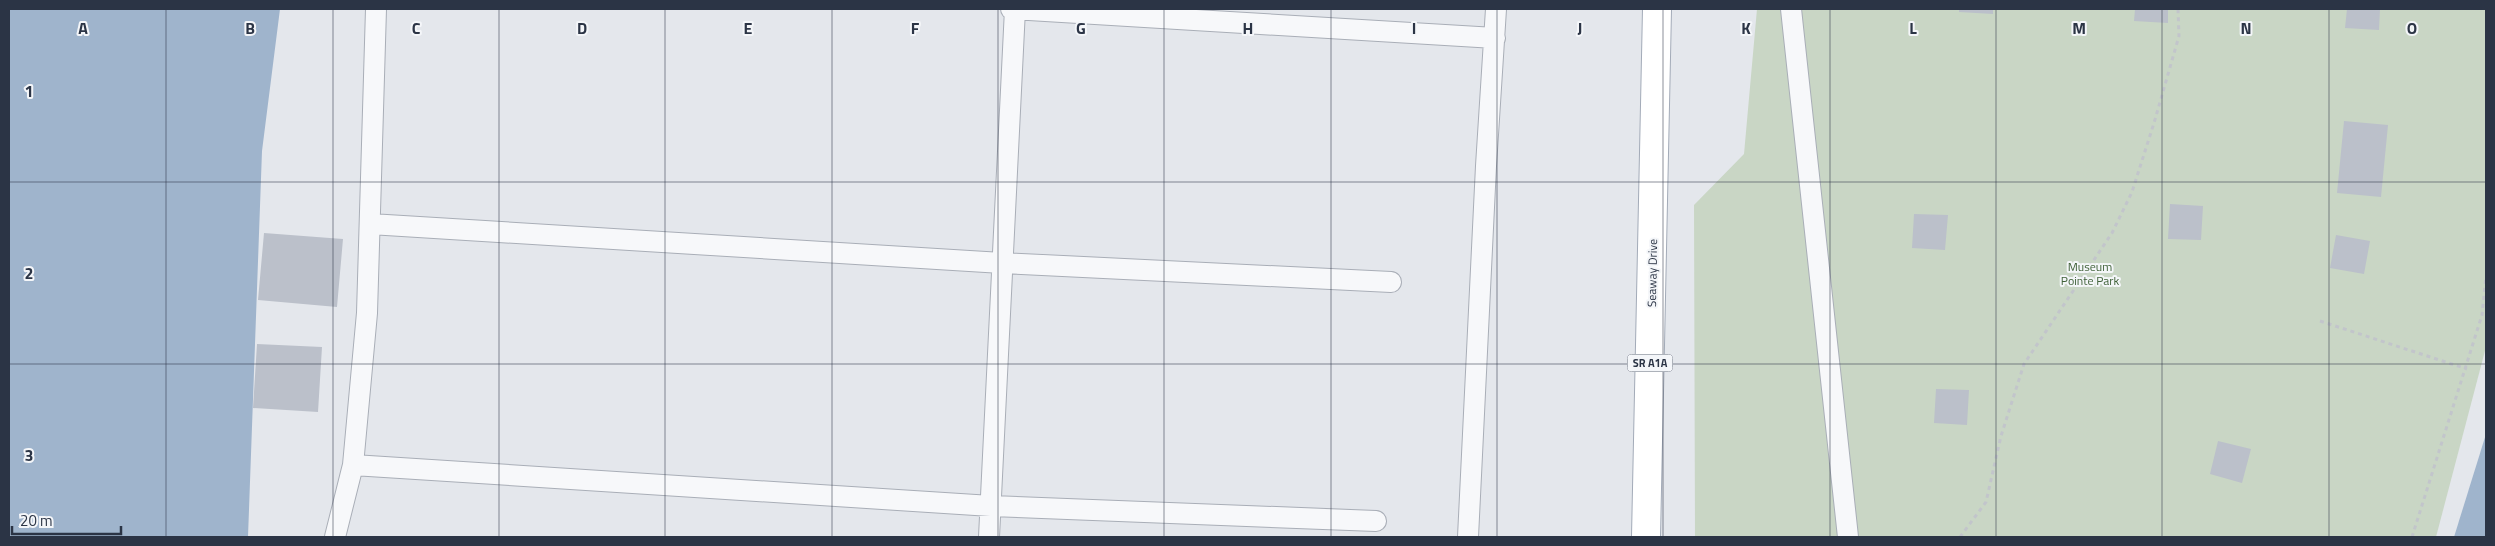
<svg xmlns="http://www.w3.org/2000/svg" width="2495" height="546" font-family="'Titillium Web',sans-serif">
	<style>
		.green { fill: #c9d6c5 }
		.water { fill: #9fb4cc }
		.pier { fill: #e4e7ec }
		.building { fill: #bbc0ca }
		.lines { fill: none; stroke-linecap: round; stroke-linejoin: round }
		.lane-casing { stroke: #a9aeb7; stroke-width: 22 }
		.primary-casing { stroke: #a3abb8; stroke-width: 30 }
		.path { stroke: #c2c5cb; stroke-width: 3; stroke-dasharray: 4 4; stroke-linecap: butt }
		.lane { stroke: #f7f8fa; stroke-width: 20 }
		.primary { stroke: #fff; stroke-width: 28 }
		.grid { fill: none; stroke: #2b3445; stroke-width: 1; stroke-opacity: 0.55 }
		.labels { text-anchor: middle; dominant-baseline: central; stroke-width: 4; stroke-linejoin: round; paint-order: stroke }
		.shield { fill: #f4f6f9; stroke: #676e7b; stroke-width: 1 }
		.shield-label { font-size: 11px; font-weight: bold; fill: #2b3445 }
		.park-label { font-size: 12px; fill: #3f6138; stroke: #f4f6f9 }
		.street-label { font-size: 12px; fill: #2b3445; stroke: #f4f6f9 }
		.grid-label { font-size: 16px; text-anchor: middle; font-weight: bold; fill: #2b3445; stroke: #f4f6f9; stroke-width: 4; stroke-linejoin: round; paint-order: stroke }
	</style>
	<rect width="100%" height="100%" fill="#e4e7ec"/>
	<path class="green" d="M1757,9h729v340l-47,188h-744l-1,-332 50,-51z"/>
	<path class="water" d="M9,9h271l-18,142 -14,386h-239z
		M2486,349v188h-47z"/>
	<path class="pier" d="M2486,347v87l-32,103h-18z"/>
	<path class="building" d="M1959,9h34v5l-34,-2z
		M2135,9h33v14l-34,-2z
		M2347,9h33l-1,21 -34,-2z
		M2344,121l44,4 -7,72 -44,-4z
		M2170,204l33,2 -2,34 -33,-1z
		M1914,214l34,1 -3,35 -33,-2z
		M264,233l79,6 -6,68 -79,-7z
		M2336,235l34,6 -6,33 -34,-6z
		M257,344l65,3 -4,65 -65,-4z
		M1936,389l33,1 -2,35 -33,-2z
		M2218,441l33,8 -9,34 -32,-9z"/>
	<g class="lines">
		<g class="lane-casing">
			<path id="lane" d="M1011,9l484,29
				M1791,9l57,528
				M370,224l632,39 389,19
				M353,465l638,41 385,15
				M335,537l18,-72 14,-152 9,-304
				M989,537l26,-528
				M1468,537l18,-371 10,-157"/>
		</g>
		<g class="primary-casing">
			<path id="primary" d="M1646,537l11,-528"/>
		</g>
		<path class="path" d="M2320,321l147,48
			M1960,537l26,-35 15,-66 23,-72 88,-131 20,-41 22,-69 25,-87 -1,-27
			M2412,537l70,-222 4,-39"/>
		<use href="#lane" class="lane"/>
		<use href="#primary" class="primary"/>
	</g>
	<path class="grid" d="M166,9v528M333,9v528M499,9v528M665,9v528M832,9v528M998,9v528M1164,9v528M1331,9v528M1497,9v528M1663,9v528M1830,9v528M1996,9v528M2162,9v528M2329,9v528M9,182h2477M9,364h2477"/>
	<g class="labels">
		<rect class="shield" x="1627.5" y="354.5" width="45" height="17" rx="4"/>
		<g class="shield-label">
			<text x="1650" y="363">SR A1A</text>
		</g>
		<g class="park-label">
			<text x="2090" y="266">Museum<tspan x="2090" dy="14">Pointe Park</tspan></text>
		</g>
		<g class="street-label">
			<text transform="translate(1652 273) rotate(-89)">Seaway Drive</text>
		</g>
	</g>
	<g class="grid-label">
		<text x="83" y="34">A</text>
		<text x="250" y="34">B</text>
		<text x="416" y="34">C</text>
		<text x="582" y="34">D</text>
		<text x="748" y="34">E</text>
		<text x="915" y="34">F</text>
		<text x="1081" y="34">G</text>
		<text x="1248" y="34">H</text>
		<text x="1414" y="34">I</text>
		<text x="1580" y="34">J</text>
		<text x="1746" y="34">K</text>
		<text x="1913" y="34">L</text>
		<text x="2079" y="34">M</text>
		<text x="2246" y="34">N</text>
		<text x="2412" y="34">O</text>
		<text x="29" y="97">1</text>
		<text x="29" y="279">2</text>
		<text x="29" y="461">3</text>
	</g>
	<rect width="2495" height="546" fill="none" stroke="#2b3445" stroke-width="20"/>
	<path d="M12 526v8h109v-8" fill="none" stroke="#2b3445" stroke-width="2.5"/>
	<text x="20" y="526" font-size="15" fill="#2b3445" stroke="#f4f6f9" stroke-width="4" paint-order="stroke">20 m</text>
</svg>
